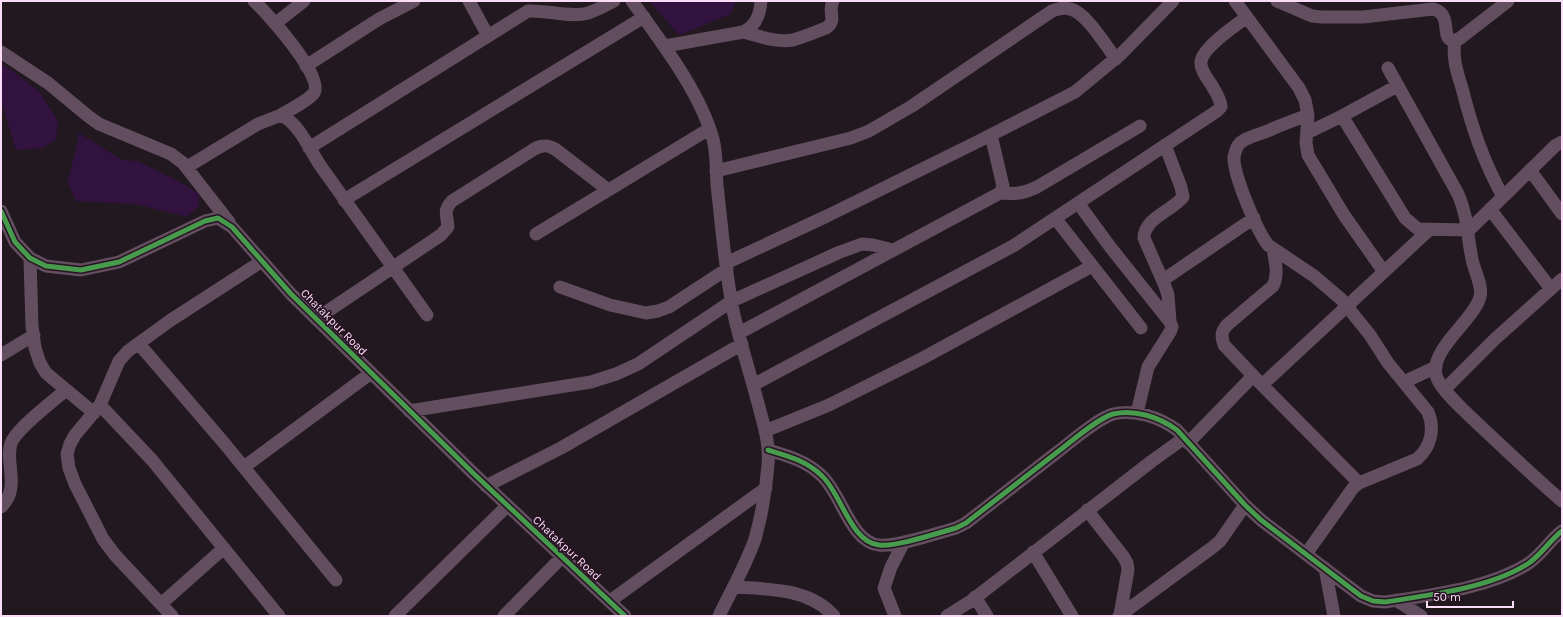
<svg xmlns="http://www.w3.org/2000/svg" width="1563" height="617" font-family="Karla,sans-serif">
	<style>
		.water { fill: #32123f }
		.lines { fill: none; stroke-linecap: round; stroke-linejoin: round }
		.street { stroke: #624e5f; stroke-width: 13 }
		.cycleway-casing { stroke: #271322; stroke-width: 8 }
		.cycleway { stroke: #469c4c; stroke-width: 5 }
		.labels { text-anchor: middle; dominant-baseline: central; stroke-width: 3.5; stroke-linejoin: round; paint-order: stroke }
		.street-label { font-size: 12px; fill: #fbdcf6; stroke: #271322 }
	</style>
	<rect width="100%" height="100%" fill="#221820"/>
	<path class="water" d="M649,1h87l-5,13 -52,21z
		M1,63l38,28 19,30 -2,18 -13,9 -27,2 -15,-50z
		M79,133l43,27 15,1 42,20 20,13v12l-12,11 -52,-13 -59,-3 -9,-19 8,-28z"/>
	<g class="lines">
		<path class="street" d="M254,1c13,12 71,76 60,92 -6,8 -25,17 -33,22
			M469,1l19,35
			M632,1c29,41 67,89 81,138 4,15 3,31 4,46 5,43 8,87 17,130 7,31 17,61 25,92 5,19 11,37 9,58 -2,25 -6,49 -13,74 -9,26 -24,52 -36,77
			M1235,1l64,87 6,12 3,15 -2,28 2,12 36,60 40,57
			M1277,1l35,15 10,1h41l70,-8c4,1 8,3 10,7 6,9 -2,29 16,23l49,-38
			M276,23l28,-22
			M743,32c16,4 33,11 50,8 11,-3 23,-8 33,-12 12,-8 1,-16 7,-27
			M1455,40c-3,17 2,32 7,48 10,40 21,72 41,109
			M665,46l78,-14c13,-6 17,-17 18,-31
			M1,52l47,31 40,33 11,8 72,30 12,9 46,59
			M306,66l73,-47 35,-18
			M1388,68l70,126c10,23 9,41 14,65 2,12 11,26 8,38 -6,23 -50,52 -44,78 3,14 30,37 41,48 28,26 56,53 85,78
			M1342,116l63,102 13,11 51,1 87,-85 6,-3
			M1307,133l35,-17 55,-30
			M1165,145l16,42 2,10c-11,14 -39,21 -39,41l21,48 3,9 2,27
			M309,148l219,-137c19,-1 43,7 60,2 9,-3 18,-8 26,-12
			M187,167l71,-43 23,-9c20,10 28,35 41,53 35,49 70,98 105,147
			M1530,170l32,44
			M716,171l135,-33 18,-7 43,-25 140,-95c6,-2 12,-4 18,-2 16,3 36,37 46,50
			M1000,193c16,1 22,1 37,-6l103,-61
			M344,200l300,-183
			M1078,203l33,45 59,74 2,5 -2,5 -22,35 -11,46
			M1490,209l61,80
			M1,211l14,31 15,16 16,8 35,4 38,-8 86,-41 13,-3 14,9 59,67 182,179 152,143
			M1055,218l86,110
			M536,234l173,-105
			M1273,249c2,12 6,25 0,37l-46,39c-6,7 -6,11 -3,20l38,40 97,98
			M30,258l2,68 3,22 5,15 6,10 48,40
			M726,263l101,-47 152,-75 96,-49 46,-38 52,-53
			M1163,280l91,-62
			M560,287l50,18 36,8 12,-2 11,-4 58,-38
			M316,319l125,-84 7,-8c-1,-13 -5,-16 4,-26l84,-53c7,-3 12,-3 19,1l52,40
			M739,333l261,-140 3,-7 -12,-51
			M139,344l85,99 112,137
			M1,355l33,-20
			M1404,382l32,-15
			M753,385l260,-139 204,-135 4,-4c0,-8 -6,-16 -10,-23 -4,-6 -11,-15 -10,-22 1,-14 35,-37 46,-45
			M1262,385l167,-155
			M1445,389l50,-50 67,-60
			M100,405l52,55 127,156
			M409,411l182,-29 25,-8 22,-10 94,-63 108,-49 22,-8 11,1 20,5
			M765,431l64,-26 92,-46 171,-93
			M1188,443l65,-67
			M768,450c20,6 39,11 54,26 19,17 29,67 57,69 18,2 58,-12 77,-17l10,-5c31,-24 63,-49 94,-73 13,-10 37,-31 53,-36 22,-5 46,3 64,16l68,75 16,15 100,76 12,5 12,1c45,-7 106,-14 144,-39 13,-9 21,-23 33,-32
			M244,467l127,-94
			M486,486l75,-38 181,-104
			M1,507c21,-20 2,-47 11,-66 8,-15 40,-39 54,-51
			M1087,510l36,46 4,7 1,7 -8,45
			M1033,552l39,64
			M1306,554l47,-66 6,-5 58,-24c14,-12 18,-30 11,-47l-40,-49 -18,-28 -29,-36 -27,-23 -46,-31c-11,-14 -35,-71 -34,-88 1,-5 2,-10 6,-14 7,-6 17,-8 25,-11 14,-6 29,-12 43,-17
			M1325,568l9,48
			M733,587c35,2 76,1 101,29
			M975,597l12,19
			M1396,600l25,16
			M610,601l156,-113
			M161,604l63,-56
			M172,616l-57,-61 -12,-16 -28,-55 -6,-16 -2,-14 3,-10 5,-9 25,-30 19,-44 9,-10 43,-31 91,-59
			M395,616l112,-110
			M504,616l58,-59
			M895,616l-11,-28 7,-21 13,-25
			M947,616l24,-15 181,-140 32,-23
			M1119,616l94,-69 7,-6 25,-36"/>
		<g class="cycleway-casing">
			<path id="cycleway" d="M1,211l14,31 15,16 16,8 35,4 38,-8 86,-41 13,-3 14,9 59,67 182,179 152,143
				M768,450c20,6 39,11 54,26 19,17 29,67 57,69 18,2 58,-12 77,-17l10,-5c31,-24 63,-49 94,-73 13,-10 37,-31 53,-36 22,-5 46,3 64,16l68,75 16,15 100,76 12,5 12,1c45,-7 106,-14 144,-39 13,-9 21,-23 33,-32"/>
		</g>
		<use href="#cycleway" class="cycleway"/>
	</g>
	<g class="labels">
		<g class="street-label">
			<text transform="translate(334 322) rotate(45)">Chatakpur Road</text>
			<text transform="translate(567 548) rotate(43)">Chatakpur Road</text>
		</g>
	</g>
	<rect width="1563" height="617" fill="none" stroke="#fbdcf6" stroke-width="4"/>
	<path d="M1427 601v6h86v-6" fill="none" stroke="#fbdcf6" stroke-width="2"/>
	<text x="1433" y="601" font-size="12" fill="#fbdcf6" stroke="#271322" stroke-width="3" paint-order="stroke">50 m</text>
</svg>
